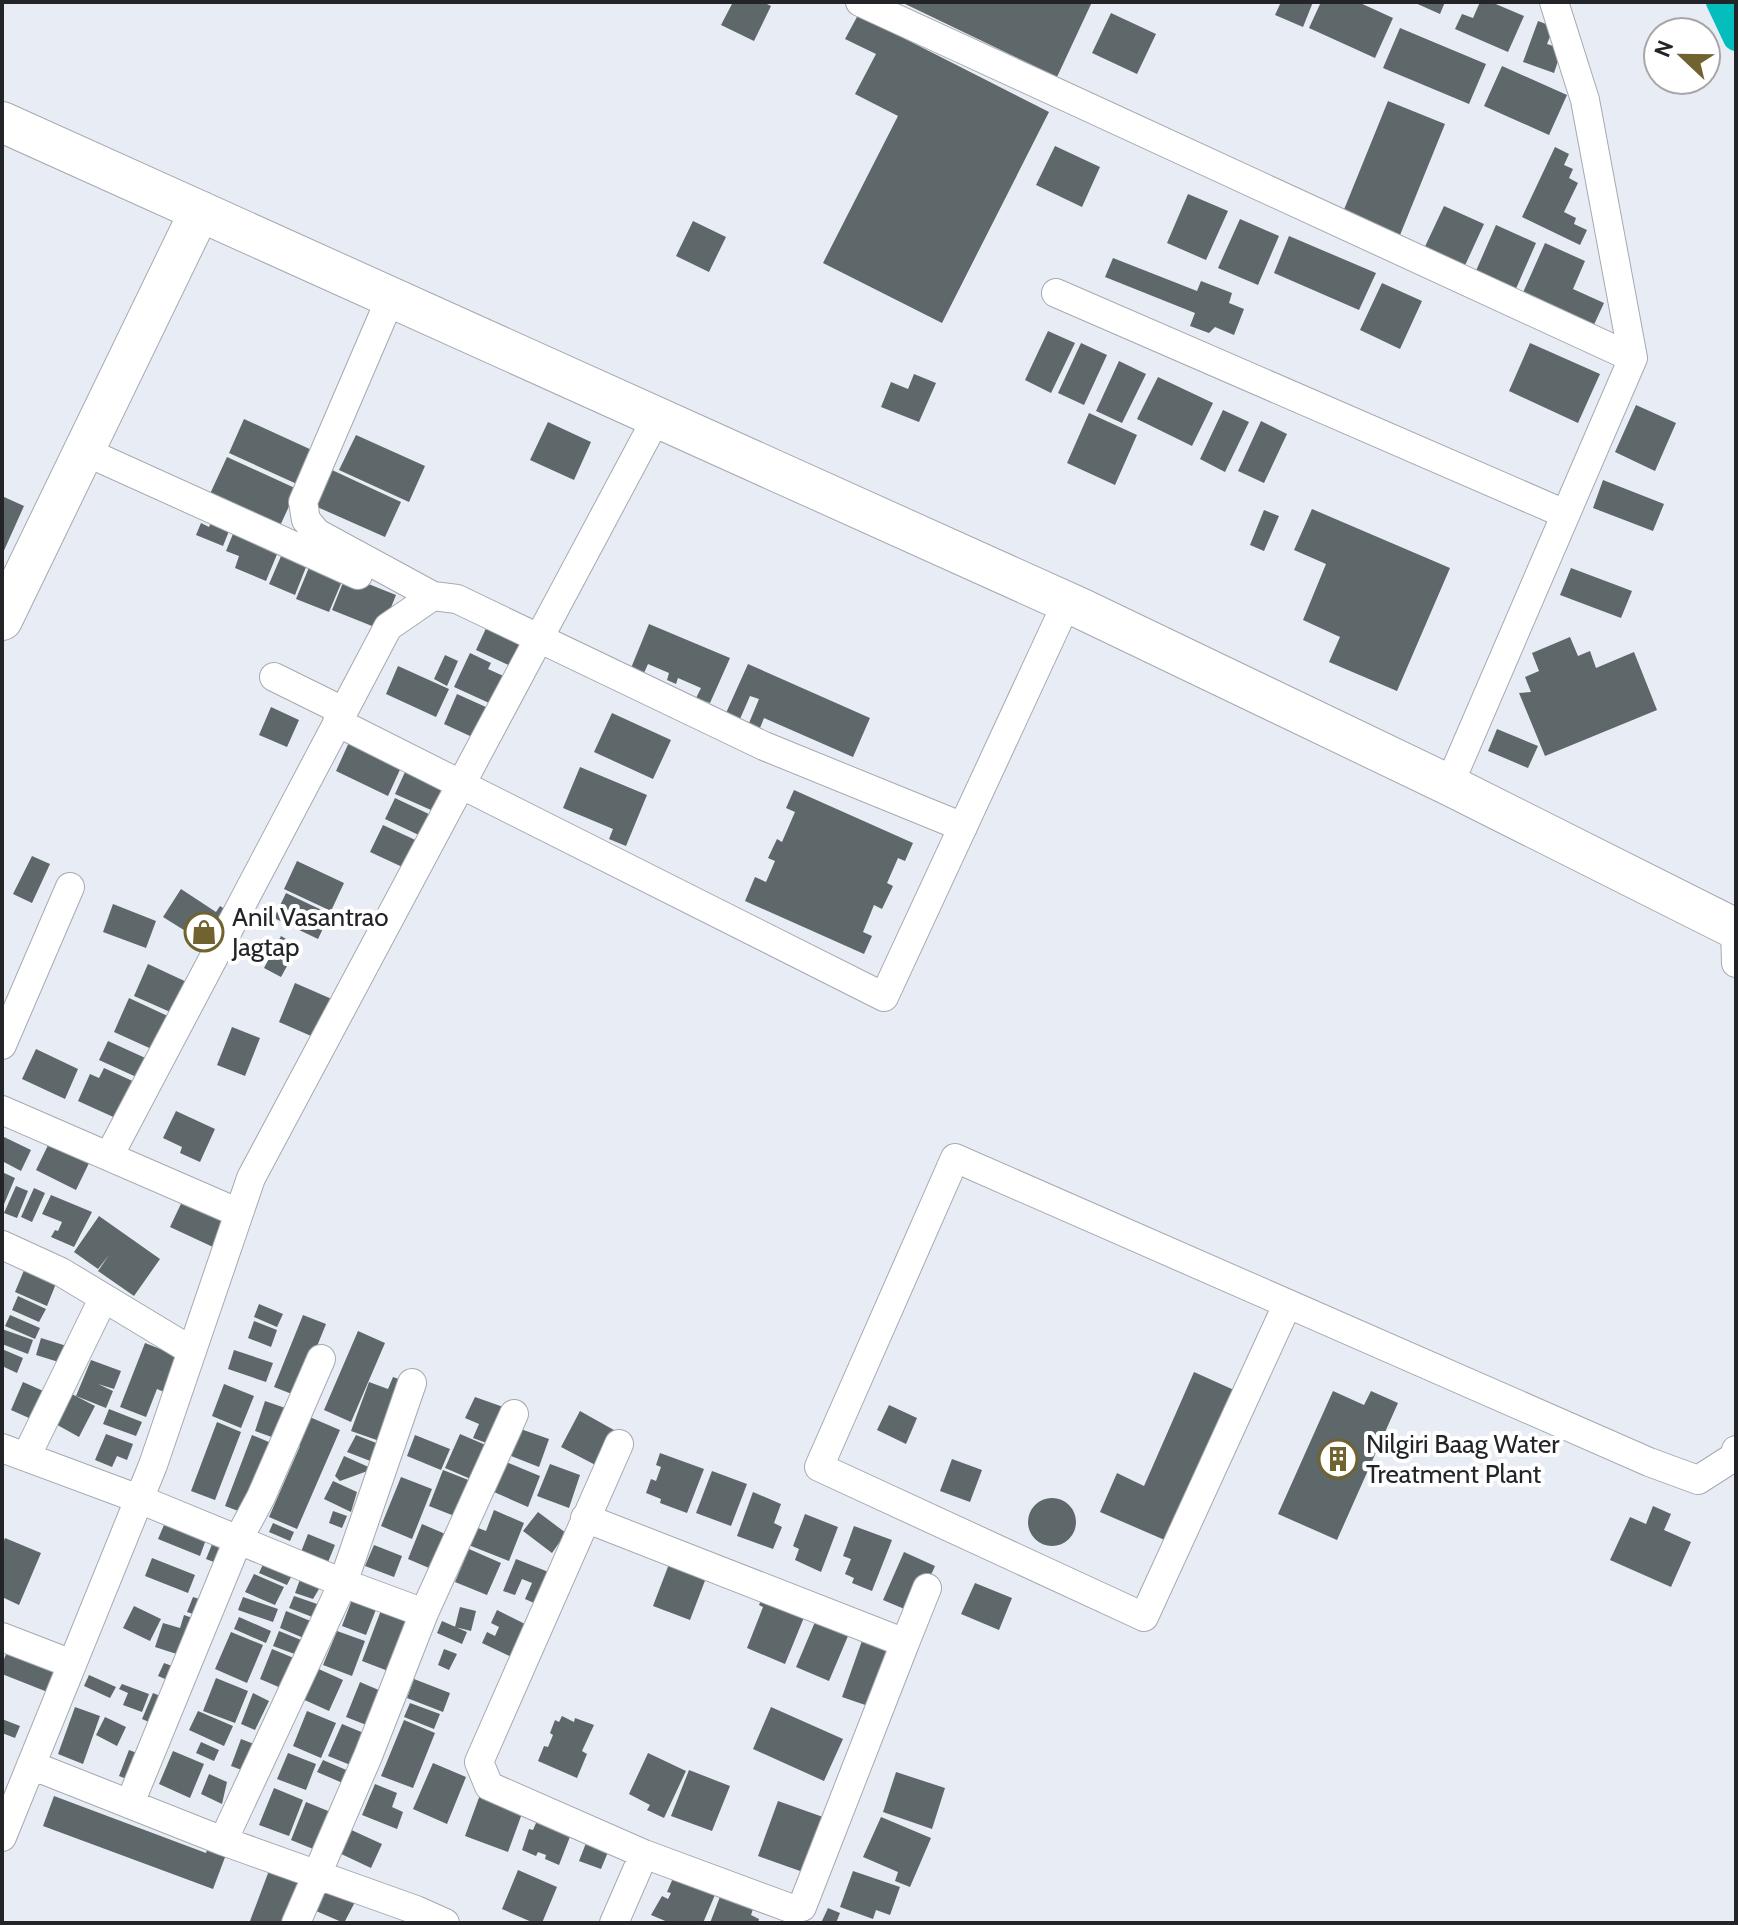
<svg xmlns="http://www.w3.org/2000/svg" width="1738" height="1925" font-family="Cabin,sans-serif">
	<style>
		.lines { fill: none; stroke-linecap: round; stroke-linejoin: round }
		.canal { stroke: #03bebc; stroke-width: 26 }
		.building { fill: #5e676a }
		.street-casing { stroke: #a5a9b1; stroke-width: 30 }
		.secondary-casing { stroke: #a5a9b1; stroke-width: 42 }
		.street { stroke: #fff; stroke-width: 28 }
		.secondary { stroke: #fff; stroke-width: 40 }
		.labels { text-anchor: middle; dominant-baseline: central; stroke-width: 8; stroke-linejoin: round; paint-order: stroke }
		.poi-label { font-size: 26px; fill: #222427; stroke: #fff; text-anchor: start }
	</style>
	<rect width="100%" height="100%" fill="#e8edf5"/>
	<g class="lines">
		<path class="canal" d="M1719,2l17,36"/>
	</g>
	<path class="building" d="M733,2h30l8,4 -17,35 -33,-16z
		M901,2h191l-35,75z
		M1281,2h32l-10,25 -28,-12z
		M1321,2h37l35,16 -18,40 -66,-30z
		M1413,2h32l-5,12z
		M1480,2h11l33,14 -16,36 -53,-23 7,-15 11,4z
		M1111,13l45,21 -19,40 -45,-21z
		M858,15l191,97 -107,211 -119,-60 75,-147 -43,-22 21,-40 -31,-15z
		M1538,21l16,6 -7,17 15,5 -8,24 -31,-11z
		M1400,28l86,36 -17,40 -86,-36z
		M1502,66l65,29 -18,40 -65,-29z
		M1388,101l57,23 -47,116 -57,-23z
		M1055,146l45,21 -18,40 -46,-22z
		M1555,147l14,7 -5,11 9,4 -4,9 9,5 -14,29 12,6 -2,6 13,6 -7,15 -58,-28z
		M1188,194l40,17 -22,49 -39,-17z
		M1444,206l40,18 -22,48 -40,-19z
		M1240,219l39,17 -21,49 -40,-17z
		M693,221l33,16 -17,35 -33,-16z
		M1496,225l40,18 -21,48 -40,-18z
		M1289,236l87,37 -17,37 -85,-37z
		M1545,243l40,18 -12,28 31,14 -12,26 -71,-32z
		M1113,258l84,33 4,-10 31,12 -3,10 15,6 -10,26 -19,-8 -6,6 -19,-7 5,-13 -90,-36z
		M1382,283l40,18 -22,48 -40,-19z
		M1048,331l27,12 -24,50 -26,-13z
		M1081,343l26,12 -23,50 -26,-12z
		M1530,343l70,31 -22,49 -69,-32z
		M1119,361l27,13 -24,49 -26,-12z
		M914,374l22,9 -17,39 -38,-15 10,-25 17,7z
		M1158,377l55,26 -21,43 -55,-27z
		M1636,405l40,18 -21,48 -40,-19z
		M1223,410l26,12 -24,50 -25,-13z
		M1089,413l48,22 -22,50 -48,-22z
		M244,419l70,32 -15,34 -70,-32z
		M1261,421l26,13 -23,49 -26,-12z
		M548,422l43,20 -17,38 -44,-20z
		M356,435l69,31 -16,36 -70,-32z
		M227,457l70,32 -18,39 -70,-32z
		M332,470l69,32 -16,35 -70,-31z
		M1603,480l61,24 -11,27 -60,-23z
		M2,496l22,10 -22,49z
		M1312,509l138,59 -53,123 -68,-29 11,-25 -37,-17 23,-56 -32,-14z
		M1264,510l15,6 -15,35 -14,-6z
		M215,514l18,7 -10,25 -27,-11 5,-12 8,4z
		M235,529l45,18 -14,34 -31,-13 4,-12 -13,-5z
		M285,547l25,10 -15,38 -26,-11z
		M312,560l33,14 -16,38 -33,-13z
		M1571,568l61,23 -11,27 -61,-23z
		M346,575l50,20 -14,35 -50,-20z
		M488,624l43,19 -12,27 -43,-20z
		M649,624l81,34 -20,45 -14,-5 5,-10 -23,-10 -2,6 -9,-4 2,-7 -21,-9 -4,9 -13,-5z
		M1570,637l8,19 12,-5 6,17 38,-16 23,58 -112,46 -26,-63 12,-1 -6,-15 14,-6 -7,-18z
		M470,653l21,10 -3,6 22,10 -12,28 -44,-20z
		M445,655l13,6 -11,25 -13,-7z
		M748,664l122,54 -17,39 -89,-39 -4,10 -11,-5 10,-24 -9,-3 -10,23 -14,-6z
		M398,666l51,23 -13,28 -50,-23z
		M457,694l40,18 -14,30 -39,-18z
		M271,707l28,13 -12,27 -28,-12z
		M612,713l59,27 -18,39 -59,-27z
		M1497,729l41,17 -10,22 -40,-17z
		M350,740l53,23 -15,33 -52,-25z
		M410,761l41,31 -11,22 -45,-20z
		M580,767l67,28 -21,51 -17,-7 4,-10 -50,-21z
		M794,790l119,53 -8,18 -7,-3 -11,25 6,3 -11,23 -8,-4 -11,27 9,4 -8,18 -119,-53 10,-24 11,5 9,-21 -7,-3 9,-19 5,3 13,-30 -9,-4z
		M395,798l38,18 -10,21 -38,-18z
		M383,825l41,19 -13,27 -41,-19z
		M32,856l18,8 -18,39 -19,-9z
		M297,861l47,22 -13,28 -47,-22z
		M181,889l35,23 4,-6 12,8 -21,33 -48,-30z
		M286,893l44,21 -12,25 -44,-21z
		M113,904l43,17 -10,27 -43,-16z
		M281,936l17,10 -17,31 -17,-9z
		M148,964l43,20 -14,31 -43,-19z
		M295,983l39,17 -16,39 -39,-17z
		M129,998l43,20 -16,33 -42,-19z
		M232,1027l28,11 -15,38 -28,-11z
		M108,1041l44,20 -9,19 -44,-20z
		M36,1049l42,20 -13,30 -43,-20z
		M104,1068l33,15 -17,37 -42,-19 12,-27 9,4z
		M176,1111l39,18 -15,33 -20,-9 2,-6 -19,-9z
		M2,1136l29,14 -10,21 -19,-10z
		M51,1139l40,20 -15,31 -40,-20z
		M2,1172l13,6 -13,31z
		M16,1186l12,5 -11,27 -13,-5z
		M34,1188l11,5 -13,29 -11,-5z
		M187,1191l41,25 -15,31 -43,-20z
		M51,1195l41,17 -18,35 -23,-10 4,-7 3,1 4,-9 -20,-8z
		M99,1216l61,43 -26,37 -36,-25 11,-16 -11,14 -24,-17z
		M27,1263l32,13 -12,30 -32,-14z
		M18,1296l28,13 -7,13 -27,-12z
		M259,1304l24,10 -6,13 -23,-10z
		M10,1315l30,13 -5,11 -30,-13z
		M303,1315l23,9 -29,72 -23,-9z
		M254,1321l23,9 -6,17 -23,-9z
		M2,1329l31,11 -5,14 -26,-10z
		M358,1331l27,12 -34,79 -27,-12z
		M41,1338l29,9 -5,17 -29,-9z
		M145,1343l38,15 -14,36 -12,-5 -11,28 -26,-10z
		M2,1349l21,9 -6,15 -15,-7z
		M234,1350l39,13 -7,19 -38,-13z
		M91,1360l30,11 -7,18 -16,-5 15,7 -7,17 -30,-12z
		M1194,1372l40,18 -67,151 -67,-29 17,-39 27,13z
		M393,1377l17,6 -22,61 -37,-13 18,-49 19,7z
		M23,1382l27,12 -12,28 -27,-12z
		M224,1384l30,12 -13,32 -29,-12z
		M1333,1391l31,14 7,-14 27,12 -61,137 -59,-26z
		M68,1392l27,14 -16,31 -27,-15z
		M475,1397l34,12 -20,35 -16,-6 6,-14 -14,-6z
		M265,1401l26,9 -11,30 -25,-9z
		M889,1405l28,13 -11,26 -29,-14z
		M109,1409l33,13 -6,14 -33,-12z
		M580,1411l41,23 -18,35 -42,-22z
		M305,1415l35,15 -43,99 -28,-12 31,-71 -7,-3z
		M217,1422l24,10 -26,68 -24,-9z
		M515,1427l34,12 -10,28 -33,-13z
		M106,1434l27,10 -6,16 -10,-4 -5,11 -17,-7z
		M460,1434l28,12 -15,34 -28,-12z
		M252,1435l24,10 -27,70 -24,-9z
		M356,1435l28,11 -6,18 -31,-12z
		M415,1435l35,14 -9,21 -34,-14z
		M660,1453l44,16 -17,44 -27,-10 1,-4 -15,-6 5,-14 5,2 5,-14 -5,-2z
		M344,1456l29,13 -33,12 -5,-5z
		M952,1459l30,11 -12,32 -30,-11z
		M506,1462l34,14 -12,31 -34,-15z
		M550,1464l30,11 -11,33 -32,-12z
		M443,1470l33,13 -14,36 -33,-13z
		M712,1471l35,13 -16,42 -35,-13z
		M401,1477l31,12 -20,50 -31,-13z
		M333,1481l24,11 -6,20 -27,-13z
		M753,1492l28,12 -7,19 8,4 -9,22 -36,-13z
		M1028 1522a24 24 0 1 1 48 0a24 24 0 1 1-48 0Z
		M1653,1506l18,8 -7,16 27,12 -20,45 -61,-27 20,-43 16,7z
		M494,1510l30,13 -15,38 -43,-17 7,-18 13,5z
		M333,1511l14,5 -5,12 -13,-5z
		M538,1512l28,21 -14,20 -29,-22z
		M805,1514l33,13 -17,45 -26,-12 4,-11 -6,-3z
		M167,1518l41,16 -8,22 -42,-17z
		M273,1523l21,9 -4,9 -21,-9z
		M422,1524l28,12 -14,35 -28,-12z
		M854,1526l38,14 -20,51 -20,-8 2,-5 -9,-4 6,-15 -8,-3z
		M308,1534l27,11 -9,22 -27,-10z
		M215,1537l14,8 -10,19 -13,-5z
		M5,1538l36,15 -22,52 -17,-8v-51z
		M374,1545l28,11 -8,21 -29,-11z
		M469,1549l32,14 -14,32 -32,-13z
		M904,1552l31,14 -21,47 -31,-13z
		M152,1558l43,17 -7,18 -43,-17z
		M266,1558l28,13 -7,14 -28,-12z
		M516,1559l40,16 -13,32 -18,-8 7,-16 -10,-4 -7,16 -12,-4z
		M669,1564l37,14 -16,42 -37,-14z
		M254,1574l30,13 -9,18 -30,-13z
		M302,1574l20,10 -9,15 -18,-6z
		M975,1583l37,15 -13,32 -38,-16z
		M764,1593l43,17 -22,54 -38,-16 16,-41 -4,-2z
		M294,1596l26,9 -5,13 -26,-10z
		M193,1597l10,3 -4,16 -12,-4z
		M243,1597l35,12 -5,13 -35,-12z
		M353,1597l24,10 -11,28 -24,-9z
		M383,1605l34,13 -21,56 -34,-13z
		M134,1606l27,13 -11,22 -27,-13z
		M460,1607l16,4 -5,20 -16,-4z
		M497,1610l38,19 -15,32 -38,-18 5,-11 8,4 4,-9 -8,-4z
		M286,1611l27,11 -7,17 -26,-11z
		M184,1615l14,5 -12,37 -31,-10 8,-24 17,5z
		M239,1617l32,14 -5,12 -32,-14z
		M442,1621l25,11 -5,12 -25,-11z
		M815,1622l33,14 -19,45 -33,-14z
		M279,1631l27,11 -6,14 -27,-10z
		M337,1631l28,10 -13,35 -29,-11z
		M231,1632l32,13 -16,38 -32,-14z
		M863,1638l35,12 -21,59 -35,-12z
		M272,1649l29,12 -13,30 -28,-12z
		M444,1649l13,5 -8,16 -11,-5z
		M7,1652l52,19 -9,22 -48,-19v-10z
		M164,1663l19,7 -6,14 -19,-8z
		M312,1666l31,14 -14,31 -31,-14z
		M89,1675l27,12 -6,11 -26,-12z
		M216,1678l32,13 -13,32 -32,-12z
		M414,1679l36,14 -7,19 -36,-14z
		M360,1682l28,12 -14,34 -28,-11z
		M122,1684l27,10 -7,18 -19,-7 5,-12 -9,-4z
		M153,1693l17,7 -12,26 -16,-7z
		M253,1693l16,8 -14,29 -14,-6z
		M410,1703l30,11 -6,15 -30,-12z
		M75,1707l25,9 -17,48 -25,-10z
		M771,1707l72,32 -19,42 -71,-32z
		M198,1711l35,15 -9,20 -35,-16z
		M307,1711l29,12 -15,35 -28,-12z
		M562,1716l12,6 1,-4 19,7 -12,26 5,3 -10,24 -39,-17 6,-15 4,1 5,-12 -3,-2 5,-13 4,2z
		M105,1717l21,10 -9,19 -21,-11z
		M2,1719l18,7 -5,12 -13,-5z
		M404,1720l31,13 -22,55 -32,-12z
		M342,1724l29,12 -13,32 -30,-12z
		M241,1739l16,6 -10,27 -16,-6z
		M201,1742l18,8 -5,11 -18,-8z
		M129,1750l16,6 -11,26 -15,-6z
		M173,1751l31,13 -14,34 -31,-14z
		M288,1753l28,11 -10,26 -29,-11z
		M648,1753l38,18 -22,47 -17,-8 3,-5 -21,-11z
		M323,1760l35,15 -6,12 -35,-15z
		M433,1763l33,14 -19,47 -34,-15z
		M689,1770l41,16 -18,45 -41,-15z
		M896,1772l49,16 -13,41 -49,-17z
		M209,1774l18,8 -5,22 -21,-10z
		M375,1784l22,9 -5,14 11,5 -6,17 -35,-14z
		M274,1788l29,12 -14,36 -30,-11z
		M481,1792l43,16 -16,44 -43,-16z
		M54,1796l152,57 3,-8 18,7 -14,37 -170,-63z
		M778,1801l45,16 -20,55 -45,-16z
		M306,1802l32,13 -15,38 -32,-13z
		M539,1816l34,13 -14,36 -14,-6 1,-4 -8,-3 -2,4 -14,-6 7,-21 4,1z
		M881,1817l50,21 -21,49 -15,-6 3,-9 -35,-15z
		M347,1828l35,16 -11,24 -34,-16z
		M586,1843l22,9 -7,17 -22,-8z
		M273,1860l30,11 -19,52h-28l-6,-2z
		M518,1870l39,17 -15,36h-8l-32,-14z
		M853,1871l47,16 -10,28 -14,-5 -3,9 -33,-12z
		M673,1878l44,12 -14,33h-33l-19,-8 11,-19 6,3 3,-6 -4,-1z
		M327,1889l28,13 -11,21 -28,-12z
		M721,1894l33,12 -3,9 8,4 -1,4h-48z
		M828,1908l12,5 -4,10h-15z"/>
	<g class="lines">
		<g class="street-casing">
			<path id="street" d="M860,2l773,356
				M1056,293l509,221
				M391,297l-88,205 3,18 11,13 116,63
				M84,451l274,124
				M274,677l69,34
				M337,722l547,275 183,-395
				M1449,785l184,-427 -48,-258 -31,-98
				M1735,928l1,35
				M2,1045l68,-158
				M2,1110l237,103
				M109,1156l279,-529 45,-31 24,3 307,147 199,81
				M2,1245l59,27 131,79
				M1287,1305l-143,312 -325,-150 136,-309c230,103 462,203 694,304l49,18 36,-23 2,-7
				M2,1448l137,51 204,84 81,30
				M26,1457l77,-158
				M585,1518l320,125 -103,264 -12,1 -146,-54
				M2,1637l70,27
				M905,1643l22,-55
				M31,1765l192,76 193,69 29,13
				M130,1803l108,-263 23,-43 60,-138
				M2,1837l151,-372 98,-287 406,-761
				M223,1841l120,-258 69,-200
				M296,1923l72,-167 56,-143 90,-199
				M614,1923l30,-69 -155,-68 -10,-24 140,-318"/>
		</g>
		<g class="secondary-casing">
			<path id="secondary" d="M2,122l1080,487 367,176 287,144
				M2,620l198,-409"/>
		</g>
		<use href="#street" class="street"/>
		<use href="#secondary" class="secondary"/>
	</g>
	<defs>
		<g id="shop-ring" transform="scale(2)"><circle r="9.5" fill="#fff" stroke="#706330" stroke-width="1.5"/><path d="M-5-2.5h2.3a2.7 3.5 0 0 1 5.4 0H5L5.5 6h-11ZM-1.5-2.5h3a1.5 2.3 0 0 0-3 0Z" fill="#706330"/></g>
		<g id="building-ring" transform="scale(2)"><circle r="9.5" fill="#fff" stroke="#706330" stroke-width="1.5"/><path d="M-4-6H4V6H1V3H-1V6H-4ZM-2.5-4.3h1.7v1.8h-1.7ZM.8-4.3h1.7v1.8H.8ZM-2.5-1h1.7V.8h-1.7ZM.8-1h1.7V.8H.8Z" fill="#706330"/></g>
	</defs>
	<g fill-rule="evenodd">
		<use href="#shop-ring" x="204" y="932"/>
		<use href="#building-ring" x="1338" y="1459"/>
	</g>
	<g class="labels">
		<g class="poi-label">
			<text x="232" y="917">Anil Vasantrao<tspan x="232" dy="30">Jagtap</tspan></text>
			<text x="1366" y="1444">Nilgiri Baag Water<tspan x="1366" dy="30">Treatment Plant</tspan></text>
		</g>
	</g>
	<rect width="1738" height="1925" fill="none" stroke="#222427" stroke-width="8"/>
	<g transform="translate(1682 56) rotate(292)"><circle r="38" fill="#ffffff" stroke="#a7a7a9" stroke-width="2"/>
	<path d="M0-6L14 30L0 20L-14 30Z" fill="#706330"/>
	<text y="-12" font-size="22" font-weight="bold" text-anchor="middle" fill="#222427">N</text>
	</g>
</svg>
